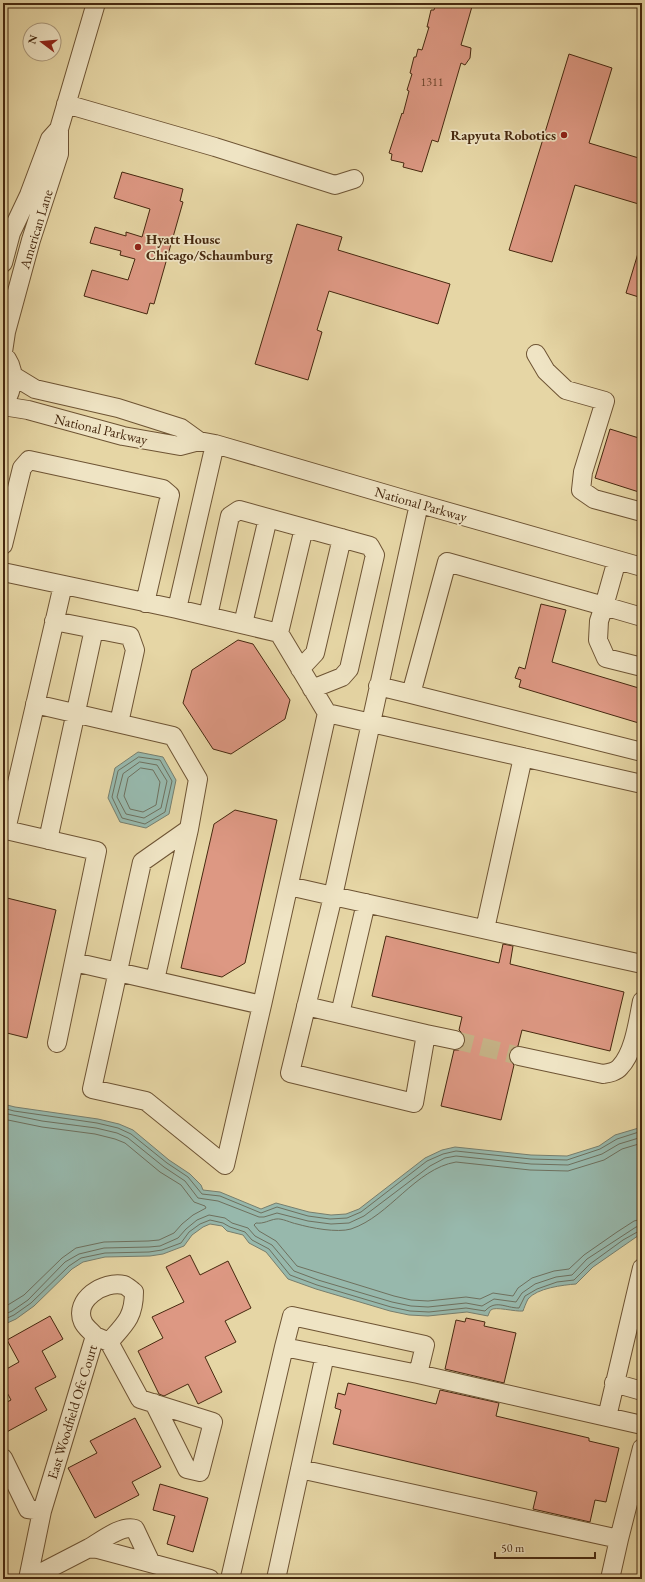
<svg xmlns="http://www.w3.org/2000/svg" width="645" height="1582" font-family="'EB Garamond',serif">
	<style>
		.water { fill: #97b8ac; stroke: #777e6d }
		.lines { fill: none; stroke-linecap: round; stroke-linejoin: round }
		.shore { stroke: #6e705e; stroke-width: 1 }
		.building { fill: #dd9883; stroke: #46280f }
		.minor-tunnel { stroke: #c6b387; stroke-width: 18; stroke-dasharray: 18 9; stroke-linecap: butt }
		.minor-casing { stroke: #6e5434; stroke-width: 20 }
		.minor { stroke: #efe4c4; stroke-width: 18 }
		.poi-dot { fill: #8f2418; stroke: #efe4c4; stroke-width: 1.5 }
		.labels { text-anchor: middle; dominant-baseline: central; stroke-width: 3.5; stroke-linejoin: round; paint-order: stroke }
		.number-label { font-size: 12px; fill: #6c442c }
		.poi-label { font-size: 14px; font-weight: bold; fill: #46280f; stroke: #efe4c4; text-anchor: end }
		.street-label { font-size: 14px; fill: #46280f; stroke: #efe4c4 }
	</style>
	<rect width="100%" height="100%" fill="#e6d6a5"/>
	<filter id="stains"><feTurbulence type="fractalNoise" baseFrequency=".005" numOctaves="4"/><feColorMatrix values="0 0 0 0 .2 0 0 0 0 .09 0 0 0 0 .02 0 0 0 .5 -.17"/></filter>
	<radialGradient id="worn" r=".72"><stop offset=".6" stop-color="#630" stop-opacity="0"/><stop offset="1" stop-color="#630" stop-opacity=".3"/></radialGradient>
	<path class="water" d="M138,752l25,5 13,23 -7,34 -23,14 -26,-6 -12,-24 7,-30z
		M3,1104l12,3 83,12 21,5 14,6 36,30 21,14 11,11 2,5 17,2 41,17 15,-6 33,9 22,3 15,-1 13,-5 66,-51 17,-8 13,-3 76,8 36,1 32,-10 16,-11 27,-8v106l-49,34 -17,17c-13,1 -39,4 -48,15 -2,4 -4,9 -5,12 -7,1 -29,-5 -32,-1 -1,0 -3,6 -3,6l-21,-4 -39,4 -19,-1 -19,-4 -74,-22 -28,-10 -22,-27 -17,-9 -6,-8 -16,-4 -5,-5 -12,-2 -7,3 -11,8 -8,11 -21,8 -13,2 -45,1 -22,5 -11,7 -38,37 -18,13 -13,6z"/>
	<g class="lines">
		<path class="shore" d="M139,757l21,3 12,21 -7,31 -20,12 -23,-6 -10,-21 6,-26z
			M140,762l17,3 10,16 -6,27 -17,10 -18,-4 -9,-17 6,-23z
			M141,768l12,2 7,12 -4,23 -13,7 -13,-3 -6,-13 4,-18z
			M3,1108l11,3 83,12 21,5 13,6 36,29 21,14 14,17 18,2 41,17 16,-6 31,9 22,3 17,-1 14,-6 66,-51 16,-7 13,-3 75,8 36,1 33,-11 17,-10 25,-8
			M3,1113l39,8 54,7 21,5 11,5 36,29 21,14 13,17 20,3 41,16h5l13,-4 31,8 23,3 18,-1 15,-7 66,-50 15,-8 11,-2 75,8 37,1 34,-11 17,-10 23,-7
			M3,1119l39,8 53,7 20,5 10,4 35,29 21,13 13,17 11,4 1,2 -13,7 -11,9 -8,9 -15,7 -11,1 -44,1 -28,6 -14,10 -38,37 -21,13
			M642,1143l-20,6 -18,11 -36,11 -38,-1 -74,-8c-41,7 -66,54 -105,67 -14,4 -40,-1 -54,-5 -6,-1 -15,-6 -21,-5 -7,1 -12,5 -20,4l-2,2 5,6 17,10 21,25 97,30 17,4 17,1 38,-4 14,2 13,-6 20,3 5,-8 14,-10 22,-7 15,-2 15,-14 33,-23 17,-11 8,-2
			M3,1315l9,-4 16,-11 37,-38 14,-8 25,-6 45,-1 11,-1 18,-8 8,-9 11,-9 12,-5 16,3 7,5 16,5 7,8 17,9 22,26 24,9 74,22 19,4 17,1 38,-4 16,3 12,-7 22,3 6,-9 13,-9 21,-7 16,-2 15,-16 49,-32 6,-2
			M3,1320l11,-5 17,-12 38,-37 12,-8 24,-5 44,-1 13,-2 19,-7 8,-11 11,-8 10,-4 13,3 7,4 15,5 7,8 17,9 21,26 27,10 74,22 19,4 19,1 37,-4 19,3c11,-12 20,-3 34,-3l6,-12 12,-7 20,-7 17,-2 16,-16 33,-24 16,-9 3,-1"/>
	</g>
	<path class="building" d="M436,3h37l-12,42 10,3 -1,10 -5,7 -4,-2 -23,79 -6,-2 -10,32 -19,-5 1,-4 -13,-3 1,-6 -3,-1 13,-40 1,1 6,-23 -2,-1 5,-16 -2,-1 4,-16h2l2,-8 4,1 7,-23h-2l4,-17h3z
		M569,54l43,14 -23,75 53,16v46l-67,-20 -23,77 -43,-12z
		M122,172l61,17 -3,12 3,1 -29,102 -4,-1 -3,11 -63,-18 8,-26 36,10 7,-21 -15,-4 1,-4 -31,-8 5,-16 31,9v-4l16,5 8,-28 -36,-11z
		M297,224l45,13 -4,13 112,34 -12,40 -109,-33 -12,39 5,2 -14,48 -53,-16z
		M639,250h3v48l-16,-5z
		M610,429l32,10v54l-47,-15z
		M541,604l25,6 -14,52 90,27v35l-123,-37 2,-7 -6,-2 4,-11 6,2z
		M238,640l15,4 37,56 -5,19 -54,35 -18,-5 -30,-46 9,-33z
		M235,810l42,10 -32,143 -23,14 -41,-9 33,-144z
		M3,897l53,13 -29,128 -24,-6z
		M386,936l113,27 4,-19 10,2 -3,18 114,28 -14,59 -88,-21 -4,16 -6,3 -3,4v7l5,5 -13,55 -60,-14 13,-56h5l4,-3 2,-5v-6l-6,-6 3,-13 -90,-21z
		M190,1255l10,20 28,-14 23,47 -26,13 11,21 -31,15 17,35 -24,12 -10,-20 -24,12 -5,-2 -21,-43 25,-13 -11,-21 32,-15 -18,-35z
		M50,1316l13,23 -21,12 14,26 -21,11 12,22 -44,24v-30l8,-4 -8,-15v-14l16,-9 -12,-22z
		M466,1318l19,4 -1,4 32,7 -12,50 -59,-14 11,-49 9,2z
		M348,1383l88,21 4,-14 59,13 -3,13 93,22v3l30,7 -13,54 -11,-2 -5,22 -57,-13 4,-17 -204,-48 8,-34 -6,-2 3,-15 7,2z
		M135,1418l26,49 -29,15 7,13 -44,23 -27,-50 29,-15 -7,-12z
		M160,1484l48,14 -15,54 -26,-8 8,-28 -22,-6z"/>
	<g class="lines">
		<path class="minor-tunnel" d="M455,1040l64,16"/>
		<g class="minor-casing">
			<path id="minor" d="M66,104l149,43 120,38 19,-6
				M3,263l8,-30 18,-38 21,-56 9,-10
				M3,352l3,-20 25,-92 28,-86v-25l37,-126
				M3,354c15,16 10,36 0,52l25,4 95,26 57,10 19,-5 16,3 195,57 232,66
				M536,354l10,17 20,19 39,11 -22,71 -2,18 13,9 48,13
				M12,375l23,14 83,19 63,20 18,13
				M215,444l-38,165 102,24 48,80 315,71
				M419,504l-86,392 309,68
				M3,545l19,-77 7,-8 134,29 7,6 -25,108
				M617,560l-13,46 38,11
				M3,572l174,37
				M208,616l22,-100 9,-6 131,36 5,9 -26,114 -7,8 -30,12
				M54,621l76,15 5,14 -16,73
				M243,624l25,-106
				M279,633l25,-105
				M300,669l15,-16 27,-115
				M378,686l33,8 36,-132 157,44 -5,15 -1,19 8,18 36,9
				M411,694l231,58
				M35,704l138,32 25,43 -9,50 -47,33 -50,227 54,12 79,64 37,-160
				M3,830h3l57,-245
				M6,830l91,21 -40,192
				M48,840l46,-211
				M289,886l44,10 -43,177 124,30 12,-69 -120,-28
				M485,929l38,-172
				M74,962l188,43 65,-292
				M155,980l34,-151
				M340,1014l26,-111
				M426,1034l29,6
				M519,1056l84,18c6,-1 13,-2 17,-7 14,-14 18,-46 22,-66
				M95,1336c-3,-4 -10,-9 -12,-14 -10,-22 21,-42 41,-37 3,1 7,5 10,7 0,25 -9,32 -25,50
				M418,1374l224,51
				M614,1383l28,8
				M607,1417l35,-149
				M3,1458l25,51 14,2
				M300,1469l319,70 -9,40
				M619,1539l23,-91
				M89,1548c11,-6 33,-24 46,-19l16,34
				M28,1579l14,-68 53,-175 14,6 31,57 73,23 -13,50 -13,-3 -33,-66
				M29,1579l60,-31 9,1 112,30
				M230,1579l54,-232 8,-31 133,29 -7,29 -134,-27
				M276,1579l49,-224"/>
		</g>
		<use href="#minor" class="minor"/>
	</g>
	<g class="poi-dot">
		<circle cx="564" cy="135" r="4"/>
		<circle cx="138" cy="247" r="4"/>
	</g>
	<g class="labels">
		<g class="number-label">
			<text x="432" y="82">1311</text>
		</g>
		<g class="poi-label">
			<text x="556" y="135">Rapyuta Robotics</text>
			<text x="146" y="239" text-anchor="start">Hyatt House<tspan x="146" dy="16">Chicago/Schaumburg</tspan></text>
		</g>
		<g class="street-label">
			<text transform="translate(36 229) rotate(-73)">American Lane</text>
			<text transform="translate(101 429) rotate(13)">National Parkway</text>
			<text transform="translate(421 504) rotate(16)">National Parkway</text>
			<text transform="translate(72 1412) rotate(-73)">East Woodfield Ofc Court</text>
		</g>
	</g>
	<rect width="645" height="1582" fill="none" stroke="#e6d6a5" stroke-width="16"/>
	<rect x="4" y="4" width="637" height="1574" fill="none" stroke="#46280f" stroke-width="2"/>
	<rect x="8" y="8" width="629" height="1566" fill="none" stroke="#46280f"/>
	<g transform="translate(42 42) rotate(286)"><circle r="19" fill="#efe4c4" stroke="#ab997c"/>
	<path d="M0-3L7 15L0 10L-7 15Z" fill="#8f2418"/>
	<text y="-6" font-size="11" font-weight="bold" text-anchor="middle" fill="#46280f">N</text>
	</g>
	<path d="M495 1552v6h100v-6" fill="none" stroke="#46280f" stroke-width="2"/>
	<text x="501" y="1552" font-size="12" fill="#46280f" stroke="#efe4c4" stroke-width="3" paint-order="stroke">50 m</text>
	<rect width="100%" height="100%" filter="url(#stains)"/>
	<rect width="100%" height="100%" fill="url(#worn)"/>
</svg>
